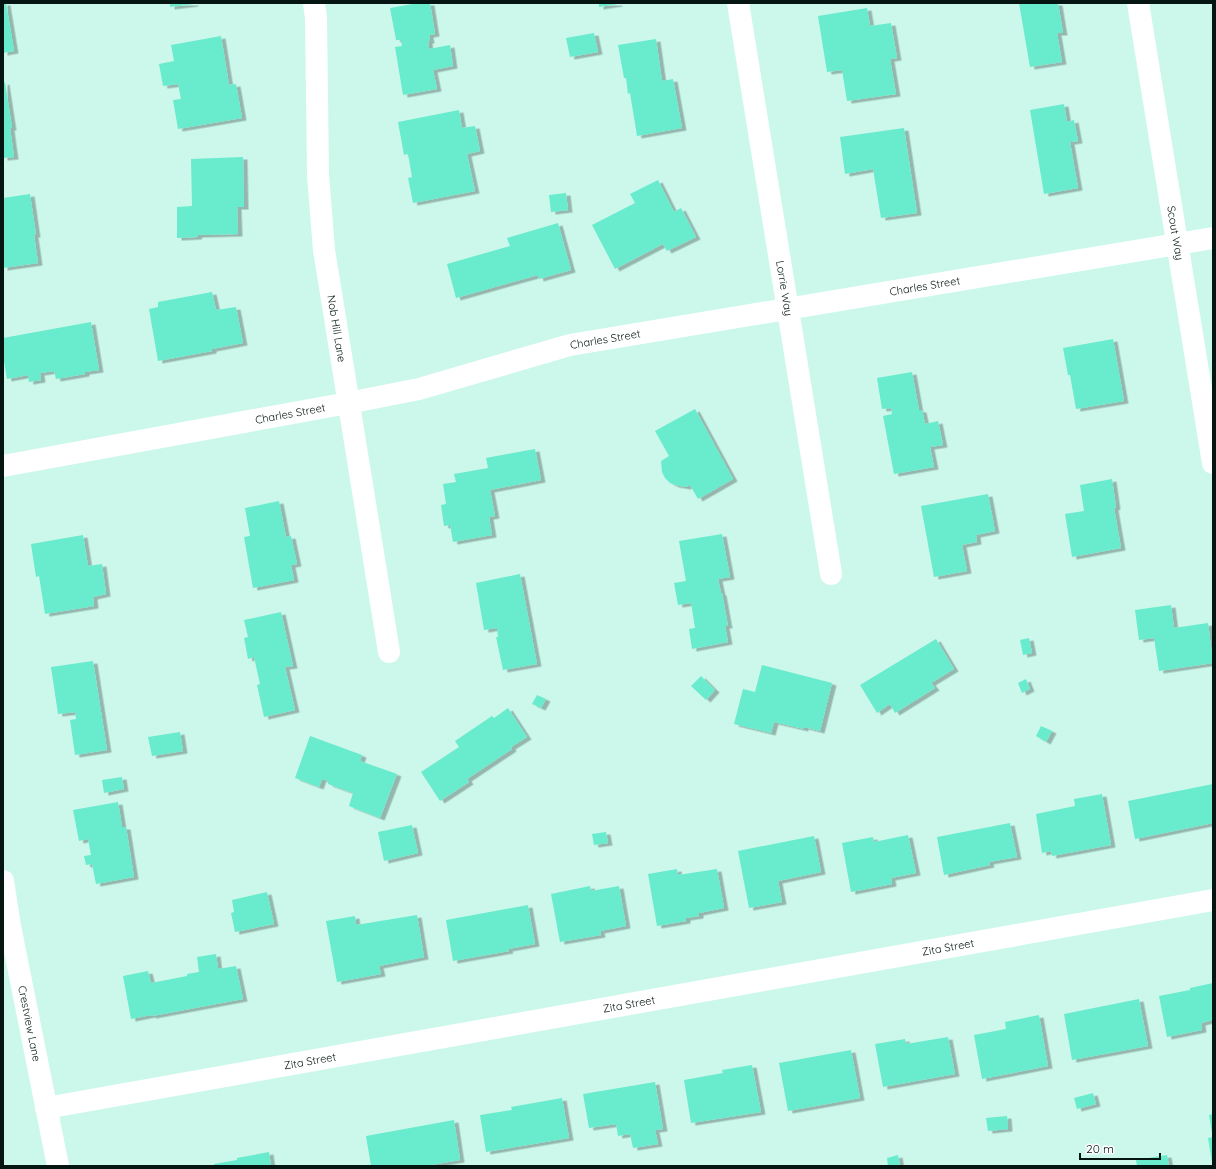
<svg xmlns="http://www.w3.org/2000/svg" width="1216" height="1169" font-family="Quicksand,sans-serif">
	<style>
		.building { fill: #69ebcd; filter: url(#shadow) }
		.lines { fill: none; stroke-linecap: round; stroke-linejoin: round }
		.minor { stroke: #fff; stroke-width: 22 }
		.labels { text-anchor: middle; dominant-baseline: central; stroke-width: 3; stroke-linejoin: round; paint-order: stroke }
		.street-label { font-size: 11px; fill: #051511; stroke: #fff }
	</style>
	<defs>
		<filter id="shadow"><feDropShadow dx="4.5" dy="2.5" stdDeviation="0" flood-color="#0004"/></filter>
	</defs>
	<rect width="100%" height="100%" fill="#cbf8eb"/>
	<path class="building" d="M3,3h3l8,48 -11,2z
		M170,3h24v1l-24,3z
		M418,3h12l5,31 -6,1 1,6h-2l1,8 21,-4 3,21 -20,4 4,19 -34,6 -8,-48 7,-1 -1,-6h-5l-6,-32z
		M599,3h19v1l-19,3z
		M1019,3h39l5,30h-6l5,29 -32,5z
		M867,8l3,18 21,-3 6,35 -7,1 6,35 -49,7 -5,-31 -15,2 -9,-56z
		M594,33l4,19 -28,5 -4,-19z
		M221,36l8,49 7,-1 6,34 -64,11 -5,-29 8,-1 -3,-15 -15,2 -4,-22 15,-3 -3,-16z
		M656,39l6,42 11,-2 9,49 -45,8 -7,-43 -2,1 -2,-16h-2l-6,-33z
		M5,82l7,46h-2l4,29 -11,1v-75z
		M1064,104l3,18 7,-2 4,21 -8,1 8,46 -34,6 -14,-84z
		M459,110l3,18 13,-2 5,25 -13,3 8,37 -62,12 -5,-25 4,-1 -4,-23 -4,1 -6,-33z
		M904,128l13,85 -36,5 -8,-49 -28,5 -5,-37z
		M243,157l1,50h-7l1,27 -40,1 -1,2 -20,1v-31l15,-1 -1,-47z
		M658,180l16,32 7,-4 15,29 -29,14 -4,-7 -48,25 -23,-44 43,-22 -5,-9z
		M566,193l2,17 -17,2 -2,-17z
		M30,194l6,41h-2l4,28 -35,5v-70z
		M558,223l13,47 -32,9 -1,-4 -82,23 -9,-34 63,-18 -3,-8z
		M212,292l4,18 20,-3 7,36 -31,6v2l-54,10 -9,-52 9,-2v-5z
		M91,322l8,48 -14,2v2l-29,5 -2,-8 -14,2 1,7 -12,2 -1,-7 -21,4 -4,-23v-18z
		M1113,339l11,62 -48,8 -6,-34h-2l-5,-27z
		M912,372l7,38h3l3,14 13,-3 5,24 -13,2 4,20 -40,7 -11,-58 9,-2 -1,-6 -9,1 -5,-31z
		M695,409l38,70 -35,20 -8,-14 -4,2 -11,-2 -5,-2 -5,-5 -3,-6 -1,-11 8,-5 -14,-25z
		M535,449l6,31 -51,10 5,26 -6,1 3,18 -39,7 -3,-17 -6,1 -3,-21 5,-1 -3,-20 13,-2 -2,-8 34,-6 -2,-10z
		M1112,479l4,28 -2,1 7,40 -49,9 -7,-43 19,-3 -4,-26z
		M988,494l7,37 -19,4 1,7 -15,3 5,26 -33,6 -13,-71z
		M279,501l7,36 5,-1 6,28 -6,1 3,15 -41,8 -9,-51 6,-1 -5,-28z
		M722,534l8,43 -12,2 3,14h1l6,33h-3l3,16 -36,7 -3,-20 6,-1 -4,-25 -13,2 -4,-22 12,-2 -7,-40z
		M83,535l5,31 14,-2 4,30 -13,3 1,9 -49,8 -6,-38 -3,1 -5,-33z
		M520,574l17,90 -34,6 -7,-33h2l-1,-9 -13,2 -8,-47z
		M1171,605l3,23 34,-5 5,40 -54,8 -5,-33 -15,2 -4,-30z
		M281,612l12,54 -8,1 10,43 -31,7 -7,-32 3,-1 -6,-27 -6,2 -4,-21 4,-1 -4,-17z
		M1029,638l3,15 -9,2 -3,-15z
		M936,639l18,30 -23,14 4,5 -40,25 -5,-9 -13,9 -17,-28z
		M93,661l14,89 -32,5 -5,-35 6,-1 -1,-7 -17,2 -7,-47z
		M762,665l70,18 -12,48 -16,-4v2l-30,-7 -3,11 -37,-9 9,-35 12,3z
		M701,676l14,14 -9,10 -15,-14z
		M1026,679l4,10 -8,4 -4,-10z
		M537,695l9,4 -5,9 -9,-4z
		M508,708l19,29 -16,10 1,2 -45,30 2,3 -29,19 -19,-29 38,-25 -4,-6 37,-25 2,2z
		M1041,726l11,5 -6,11 -10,-6z
		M180,732l3,19 -31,5 -4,-19z
		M310,736l52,19 -2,6 37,13 -17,44 -31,-12 4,-13 -25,-9v-3l-6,-2 -3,8 -24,-9z
		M122,777l2,12 -20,4 -2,-13z
		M1213,784v39l-78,16 -7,-38z
		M1102,794l9,51 -59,11 -1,-5 -9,2 -6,-39 39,-8 -1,-7z
		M118,802l4,25h4l8,50 -38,7 -4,-20 -6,1 -2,-9 7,-1 -3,-16 -9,2 -6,-31z
		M1010,823l7,34 -28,5 1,3 -46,10 -7,-38z
		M412,825l6,28 -34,8 -6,-29z
		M606,832l2,11 -14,2 -2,-11z
		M908,835l8,38 -25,5 1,6 -41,8 -9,-49 31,-6 1,5z
		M814,836l7,36 -43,9 4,21 -33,6 -11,-57z
		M677,869l1,6 39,-6 7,39 -25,5v3l-13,2v3l-29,5 -9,-52z
		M590,886l1,5 28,-5 7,40 -26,5 1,4 -41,7 -9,-48z
		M267,892l7,32 -39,8 -4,-19 3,-1 -2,-12z
		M528,905l7,39 -27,5 1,2 -56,10 -7,-41z
		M417,915l7,42 -45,9 2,8 -44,8 -11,-61 29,-5 1,9z
		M216,954l2,15 18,-3 7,33 -91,17 -1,-1 -20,4 -8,-43 25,-5 3,12 36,-7v-2l12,-2 -2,-15z
		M1213,983v37l-12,3 1,7 -35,7 -8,-41 31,-6v-2z
		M1139,999l9,47 -76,14 -8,-46z
		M1039,1015l9,51 -66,13 -8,-44 32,-6 -1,-7z
		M948,1037l7,37 -72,13 -8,-43 30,-5 1,5z
		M851,1050l9,48 -72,13 -9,-48z
		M752,1065l9,47 -70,11 -7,-43 39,-7 -1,-3z
		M655,1082l8,47 -8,1 3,14 -25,4 -3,-14 -12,2 -2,-12 -27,4 -6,-34z
		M1093,1093l3,11 -19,5 -3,-11z
		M562,1098l7,40 -83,14 -6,-37 32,-5 -1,-3z
		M1213,1114v19h-1l-3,-18z
		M1007,1116l1,13 -20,2 -2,-13z
		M454,1120l6,40 -35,6h-54l-5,-30z
		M1213,1137v25h-1l-4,-24z
		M269,1152l2,14h-57v-2l23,-4v-2z
		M898,1155l2,11h-12l-1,-8z
		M1167,1155l2,11h-32l-1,-6z"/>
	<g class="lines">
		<g class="minor">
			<path id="s1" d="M314,3l2,15 2,157 6,75 65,402"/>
			<path id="s2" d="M738,3l93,571"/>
			<path id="s3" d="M1138,3l75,460"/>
			<path id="s4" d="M3,466l345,-63 71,-14 151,-44 643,-107"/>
			<path id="s5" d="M3,881l7,45 48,240"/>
			<path id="s6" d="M46,1108l1167,-208"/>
		</g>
	</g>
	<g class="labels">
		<g class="street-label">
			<text stroke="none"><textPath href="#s3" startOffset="233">Scout Way</textPath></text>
			<text stroke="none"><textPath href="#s4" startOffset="940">Charles Street</textPath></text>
			<text stroke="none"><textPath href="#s2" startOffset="289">Lorrie Way</textPath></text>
			<text stroke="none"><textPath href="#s1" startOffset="327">Nob Hill Lane</textPath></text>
			<text stroke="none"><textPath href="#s4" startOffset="616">Charles Street</textPath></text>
			<text stroke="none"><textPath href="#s4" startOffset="292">Charles Street</textPath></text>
			<text stroke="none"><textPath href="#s6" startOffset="916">Zita Street</textPath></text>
			<text stroke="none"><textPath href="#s6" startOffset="592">Zita Street</textPath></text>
			<text stroke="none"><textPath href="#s5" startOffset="145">Crestview Lane</textPath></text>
			<text stroke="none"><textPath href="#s6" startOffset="268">Zita Street</textPath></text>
		</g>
	</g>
	<rect width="1216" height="1169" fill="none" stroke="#051511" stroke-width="8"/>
	<path d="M1080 1153v6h80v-6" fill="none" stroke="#051511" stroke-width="2"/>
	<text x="1086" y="1153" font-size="12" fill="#051511" stroke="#ffffff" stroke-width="3" paint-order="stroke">20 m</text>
</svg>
